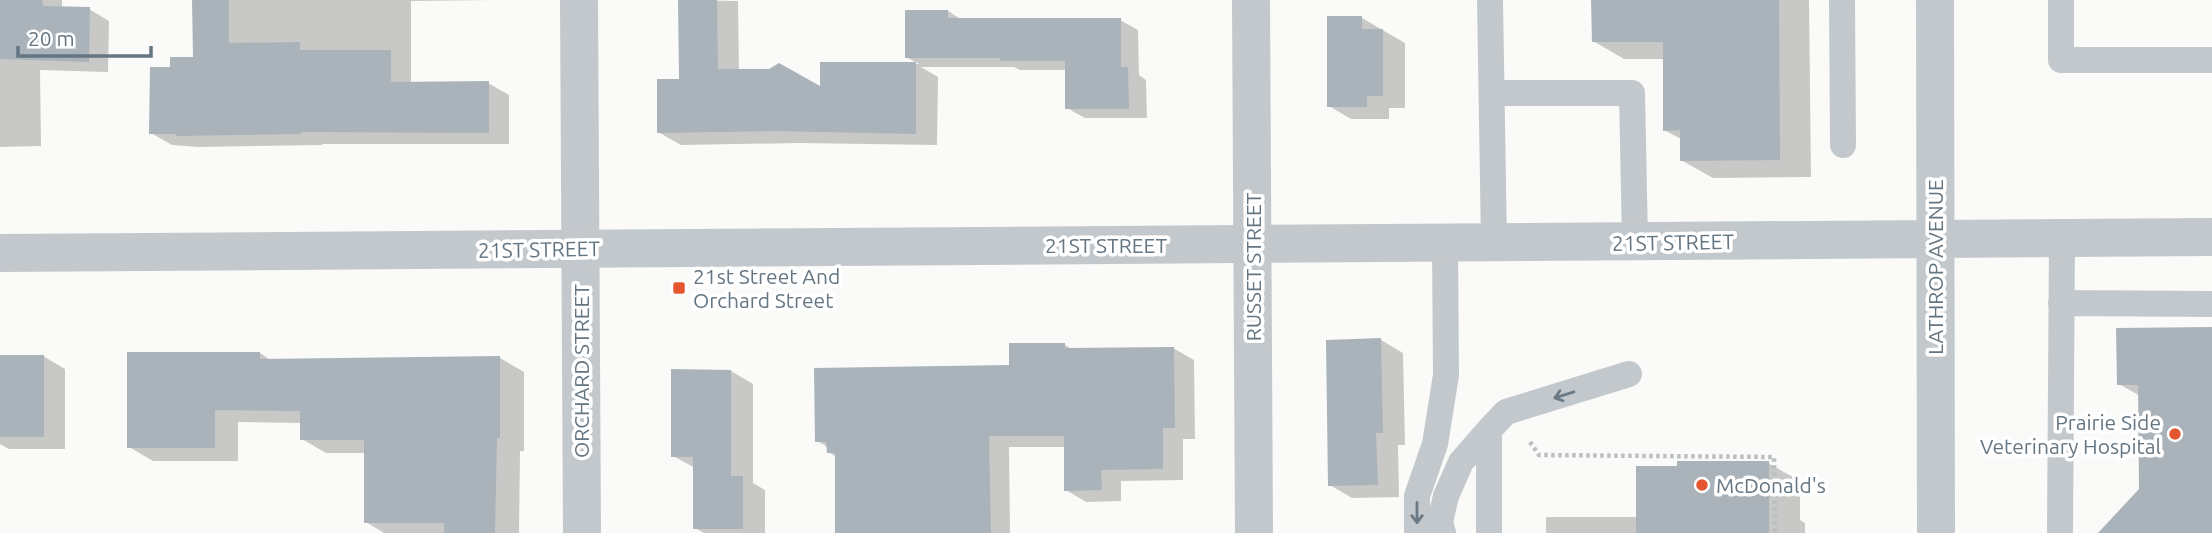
<svg xmlns="http://www.w3.org/2000/svg" width="2212" height="533" font-family="Ubuntu,sans-serif">
	<style>
		.shadow { fill: #0003 }
		.building { fill: #aab3b9 }
		.lines { fill: none; stroke-linecap: round; stroke-linejoin: round }
		.path { stroke: #bbbfc2; stroke-width: 4.5; stroke-dasharray: 3.5 3.5; stroke-linecap: butt }
		.service { stroke: #c3c8cc; stroke-width: 26 }
		.minor { stroke: #c3c8cc; stroke-width: 38 }
		.tertiary { stroke: #c3c8cc; stroke-width: 38 }
		.oneway { stroke: #6a7a87 }
		.poi-dot { fill: #e4572e; stroke: #fff; stroke-width: 2.5 }
		.labels { text-anchor: middle; dominant-baseline: central; stroke-width: 7; stroke-linejoin: round; paint-order: stroke }
		.street-label { font-size: 21px; fill: #657683; stroke: #fff }
		.poi-label { font-size: 21px; fill: #657683; stroke: #fff; text-anchor: start }
	</style>
	<rect width="100%" height="100%" fill="#fafaf8"/>
	<path class="shadow" d="M0,0h62v8l27,1 20,12 -1,51 -68,-2 1,76 -41,1z
		M194,0h299l-82,1v82h77l21,12v49h-187v1l-124,2 -26,-2 -21,-12 20,-64 24,-10z
		M680,0l58,1 1,70 82,18 1,-26 97,1 -13,-7 42,-46 14,9h158l18,10 1,45 7,5 1,38h-62l-18,-10v-38h-47l-6,-3h-93l17,10 -1,68 -138,-2 -118,2 -23,-13 22,-52z
		M1593,0h216l2,177 -98,1 -32,-18v-21l-17,-9v-71h-40l-31,-18z
		M1362,18l43,25v65h-16v11h-38l-22,-13z
		M2212,329v204h-91l20,-43 -1,-94 -21,-12z
		M1381,340l22,13 2,92h-7l1,52 -47,1 -22,-13z
		M1065,345l8,5 100,-2 21,12 1,79h-12v41l-62,1v20l-35,1 -20,-12v-43h-57l1,86h-174v-76l-7,-5 -1,-5 -11,-6z
		M260,353l12,8 228,-3 24,14v79h-4l-1,82h-135l-18,-11v-69h-40l-24,-14v-16l-64,-1v39h-85l-24,-14z
		M0,356h43l22,13v80h-56l-9,-5z
		M731,371l22,13v99l12,7v43h-61l-9,-5v-60l-22,-12z
		M1768,463l32,18v39l5,3v10h-259v-16h92l41,-49z"/>
	<path class="building" d="M0,0h42l1,6 47,1 -1,55 -89,-3z
		M192,0h37v43l71,-1v8h91v32l98,-1v52l-188,-1v2l-125,2v-2h-27l1,-67h20v-10h23z
		M678,0h39l1,69h51l10,-6 41,23v-24h96v72l-141,-3 -118,2v-54h22z
		M1591,0h188l1,160 -100,1v-31l-17,1v-89h-71z
		M905,10h43v8h173v49h7l1,42h-64v-48h-65v-3h-95z
		M1327,16h35v13h21v67h-16v11h-40z
		M2212,327v206h-114l41,-44 -1,-104h-21l-1,-57z
		M1381,338l2,95h-7l2,52 -50,1 -2,-146z
		M1009,343h56v5l109,-1 1,81h-12v41l-62,1 1,20 -38,1v-55h-75l2,97h-156v-80h-8l-1,-11h-11l-1,-74 195,-3z
		M127,352h133v7l240,-3v82h-3l-2,95h-51v-10h-80v-83h-64v-29l-85,-1v38h-88z
		M0,355h44v82h-44z
		M671,369l60,1v106h12v53h-50v-72h-22z
		M1677,461h92v72h-133v-67h41z"/>
	<g class="lines">
		<path class="path" d="M1530,442l9,13 235,2 1,76"/>
		<path class="service" d="M1490,0l4,243
			M1842,0l1,145
			M2061,0v60h151
			M1492,93h140l3,149
			M2061,303l151,1
			M1417,533v-37l18,-52 11,-69 -1,-132
			M1443,533l-3,-11 6,-26 15,-34 28,-32
			M1489,533v-103l17,-18 123,-38
			M2060,533l2,-295"/>
		<path class="minor" d="M579,0l3,533
			M1251,0l3,533"/>
		<path class="tertiary" d="M1935,0l1,533
			M0,253l2212,-16"/>
	</g>
	<defs><path id="oneway-shaft" d="M-6 0H5M1.5-3L5.5 0L1.5 3" fill="none" stroke-width="1.6" stroke-linecap="round" stroke-linejoin="round" transform="scale(1.75)"/></defs>
	<g class="oneway">
		<use href="#oneway-shaft" transform="translate(1564 395) rotate(163)"/>
		<use href="#oneway-shaft" transform="translate(1417 513) rotate(90)"/>
	</g>
	<g class="poi-dot">
		<rect x="672" y="281" width="14" height="14" rx="3.5"/>
		<circle cx="2175" cy="434" r="7"/>
		<circle cx="1702" cy="485" r="7"/>
	</g>
	<g class="labels">
		<g class="street-label">
			<text transform="translate(1673 242) rotate(-1)">21ST STREET</text>
			<text x="1106" y="245">21ST STREET</text>
			<text transform="translate(539 249) rotate(-1)">21ST STREET</text>
			<text transform="translate(1253 267) rotate(-90)">RUSSET STREET</text>
			<text transform="translate(1935 267) rotate(-90)">LATHROP AVENUE</text>
			<text transform="translate(581 371) rotate(-90)">ORCHARD STREET</text>
		</g>
		<g class="poi-label">
			<text x="693" y="276">21st Street And<tspan x="693" dy="24">Orchard Street</tspan></text>
			<text x="2161" y="422" text-anchor="end">Prairie Side<tspan x="2161" dy="24">Veterinary Hospital</tspan></text>
			<text x="1716" y="485">McDonald's</text>
		</g>
	</g>
	<path d="M18 46v10h133v-10" fill="none" stroke="#657683" stroke-width="3.5"/>
	<text x="28" y="46" font-size="21" fill="#657683" stroke="#ffffff" stroke-width="5" paint-order="stroke">20 m</text>
</svg>
